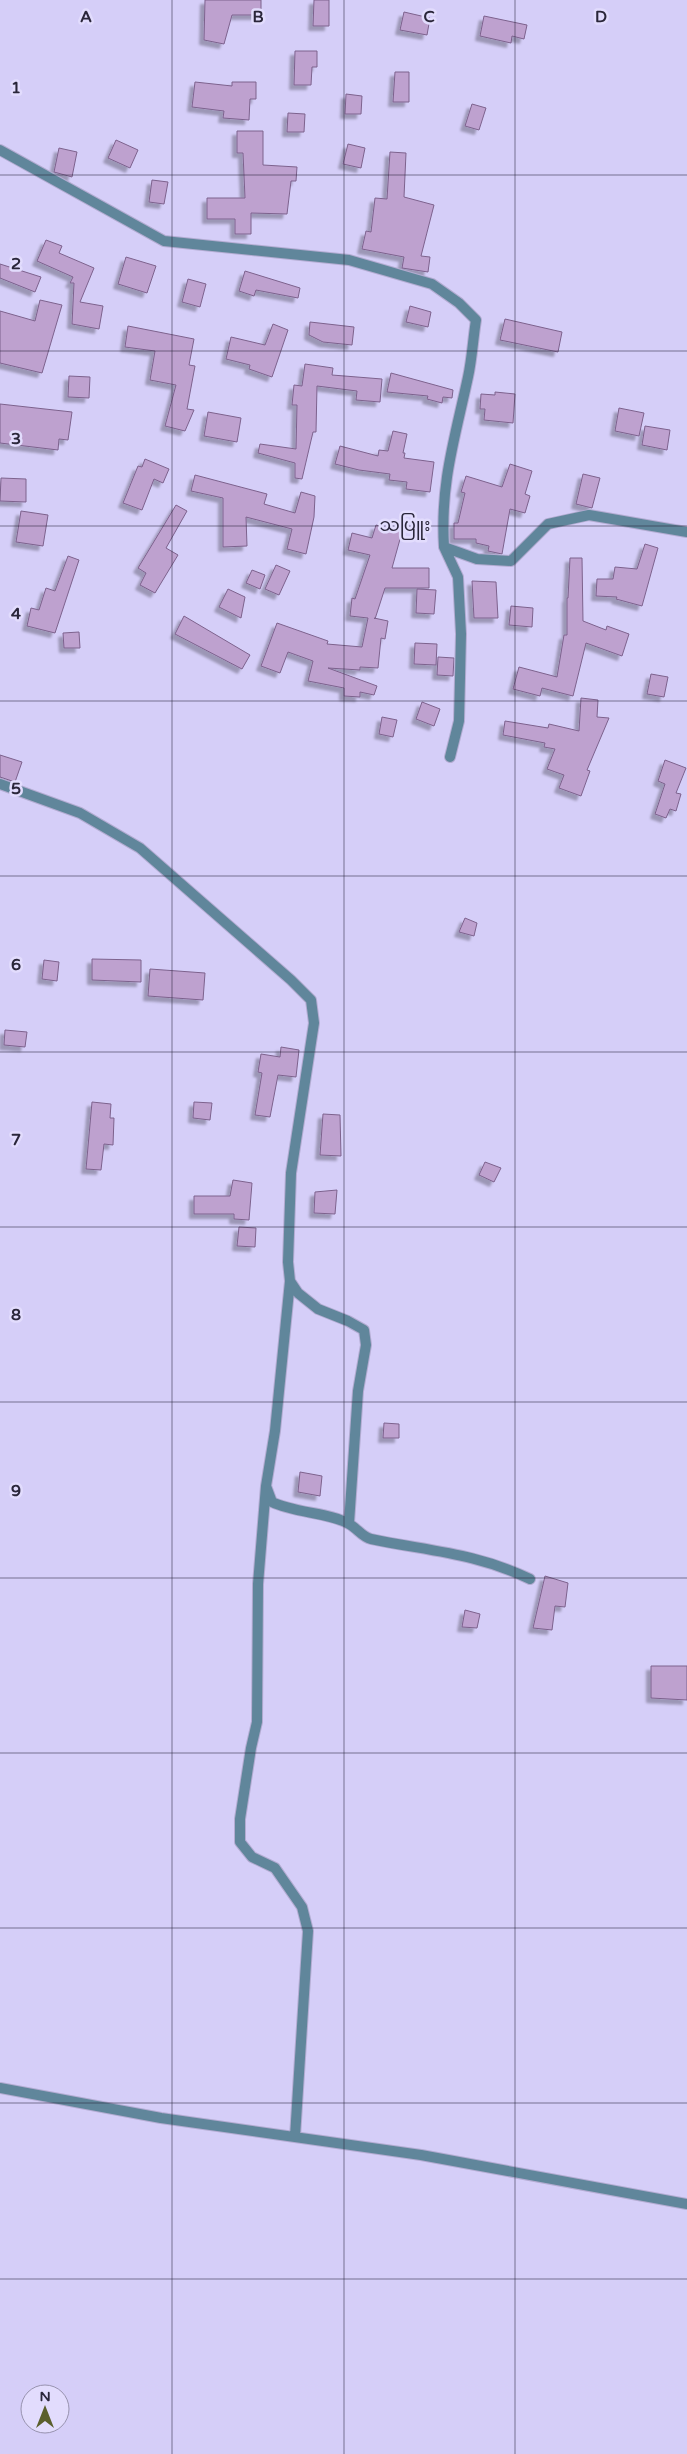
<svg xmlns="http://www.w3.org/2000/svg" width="687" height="2454" font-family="'Varela Round','Noto Sans Myanmar',sans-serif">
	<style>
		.building { fill: #bea1cf; stroke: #7d628d; filter: url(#shadow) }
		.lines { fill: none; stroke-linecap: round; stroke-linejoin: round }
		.street-casing { stroke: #b3acd2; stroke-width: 12 }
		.street { stroke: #60869b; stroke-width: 10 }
		.grid { fill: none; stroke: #2a263a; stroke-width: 1; stroke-opacity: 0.55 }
		.labels { text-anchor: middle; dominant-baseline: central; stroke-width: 5; stroke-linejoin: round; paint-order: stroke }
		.quarter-label { font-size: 18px; fill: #2a263a; stroke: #e2dcfd }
		.grid-label { font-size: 16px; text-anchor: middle; font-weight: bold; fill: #2a263a; stroke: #e2dcfd; stroke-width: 5; stroke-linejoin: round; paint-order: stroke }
	</style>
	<defs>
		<filter id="shadow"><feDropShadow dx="-4.5" dy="4.5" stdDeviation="1" flood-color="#0004"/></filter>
	</defs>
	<rect width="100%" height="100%" fill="#d5cef8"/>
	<path class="building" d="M205,0h56v15h-29l-8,29 -20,-4z
		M314,0h15v26h-16z
		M404,12l26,6 -3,17 -27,-5z
		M484,16l43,9 -3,14 -12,-3 -1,7 -31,-7z
		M295,51h22v16h-5l-1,18h-17z
		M395,72h14v30h-16z
		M195,82l37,4v-4h24v17h-6l-1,21 -26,-2 1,-7 -32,-4z
		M346,94l16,2 -1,18h-16z
		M472,104l14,4 -7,22 -14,-4z
		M288,113l17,1 -1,18h-17z
		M237,131h26v34l34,2 -1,14h-5l-4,33 -36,-1v21h-16v-15h-28v-21h38l-2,-45h-6z
		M116,140l22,10 -8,18 -22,-10z
		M348,144l17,4 -4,20 -18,-4z
		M59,148l18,4 -5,25 -18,-5z
		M390,152l16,1 -2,44 30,8 -13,51 9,1 -2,15 -26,-4 2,-11 -42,-8 4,-18 5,1 4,-34 12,1z
		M152,180l16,2 -4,22 -15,-2z
		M46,240l16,6 -3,7 35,15 -14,34 23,4 -4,23 -27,-5 2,-41h-4l3,-6 -36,-16z
		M126,257l30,9 -9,27 -29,-9z
		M0,264l41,13 -6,15 -35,-14z
		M245,271l55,17 -2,10 -42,-8 -2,6 -15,-5z
		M188,279l18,5 -6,23 -18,-5z
		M40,300l22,5 -20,68 -42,-10v-52l35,10z
		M410,306l21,6 -3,15 -22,-5z
		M505,319l57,13 -4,20 -58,-12z
		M310,322l44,5 -2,18 -29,-3 -14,-7z
		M273,324l15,6 -16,47 -23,-8 1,-4 -24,-6 5,-22 34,8z
		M128,326l66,13 -5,26 6,1 -8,43 7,1 -9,21 -20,-5 11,-41 -26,-5 5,-29 -30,-4z
		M305,364l28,4 -1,7 50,4 -2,23 -24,-2 1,-9 -40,-5 -1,46h-3l-11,47 -7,-1v-15l-37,-10 2,-9 36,5 1,-44h-5l2,-20 8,1z
		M391,373l62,17 -1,8 -9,-1 -1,6 -15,-4 1,-3 -41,-4z
		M69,376l21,1 -1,21 -21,-1z
		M495,392l20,2 -2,29 -29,-3 1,-11h-5l1,-15 14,1z
		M0,404l72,8 -4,28 -9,-1 -1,11 -58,-7z
		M619,408l25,5 -5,23 -24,-5z
		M208,412l33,6 -4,24 -33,-6z
		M645,426l25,4 -3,20 -25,-5z
		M393,431l14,3 -4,19h2l-1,5 30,4 -4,30 -24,-3 1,-7 -18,-2 1,-6 -31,-4 -24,-6 5,-18 38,10 1,-6 9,1z
		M145,459l24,10 -6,14 -9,-4 -12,31 -19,-7 15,-37 4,1z
		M510,464l22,7 -7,23 5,2 -5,17 -15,-4 -8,45 -14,-3 1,-5 -13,-3v-4h-22v-16h4l7,-30 -4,-1 5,-16 36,11z
		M583,474l17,4 -8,30 -16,-4z
		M195,475l72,19 -3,10 31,9 6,-21 14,4 -1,21 -8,37 -19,-5 5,-20 -46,-12 1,29 -24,1v-49l-32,-7z
		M1,478l25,1v23l-26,-1z
		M176,505l11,6 -21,37 12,7 -23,38 -15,-8 6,-12 -8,-5z
		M21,511l27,4 -5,31 -27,-4z
		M376,525l26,7 -10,36h37v20h-44l-10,31 -1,-1 14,3 -3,18 -4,-1 -3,30 -18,-1v3l-32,-2 49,18 -3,9 -14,-3v5l-16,-1v-8l-36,-7 5,-20 -25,-9 -8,21 -19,-7 16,-43 51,18 -1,3 35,3 6,-29 -18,-2 2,-18 3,1 15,-44 -22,-5 4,-17 20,5z
		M645,544l13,4 -16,58 -26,-7 1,-2 -21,-1 1,-17h16l2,-12 22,2z
		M68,556l11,4 -24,73 -28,-7 4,-18 8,2 7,-22 9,3z
		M570,558h12l1,63 23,9 1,-4 22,8 -7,22 -36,-13 -13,53 -31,-8 -2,8 -27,-7 6,-22 38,10 7,-42h3v-37h1z
		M276,565l14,6 -11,24 -14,-6z
		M252,570l13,5 -5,14 -14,-6z
		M472,581l24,1 2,36h-24z
		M228,589l17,8 -4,21 -22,-11z
		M417,589l19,1 -2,24 -18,-1z
		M511,606l22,2 -1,19 -23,-2z
		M184,616l66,39 -8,14 -67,-35z
		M79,632l1,16h-16l-1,-15z
		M415,643l22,1 -1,21 -22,-1z
		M438,657l16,1 -1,18 -16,-1z
		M651,674l17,3 -4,20 -17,-3z
		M581,698l17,2 -1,17 12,1 -22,52 3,1 -9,25 -22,-8 5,-13 -17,-6 8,-20 -11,-2 1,-4 -42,-8 2,-14 43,7 1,-4 30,7z
		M422,702l18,7 -6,17 -18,-7z
		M382,717l15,3 -4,17 -14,-3z
		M0,755l22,7 -7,20 -15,-5z
		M665,760l21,8 -10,25 5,1 -5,17 -6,-2 -4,9 -11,-4 10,-30 -7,-3z
		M465,918l12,5 -3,13 -15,-4z
		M92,959l49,1v22l-49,-2z
		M44,960l15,2 -2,19 -15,-2z
		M150,969l55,4 -2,27 -55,-4z
		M5,1030l22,2 -2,15 -21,-2z
		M281,1047l18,3 -3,27 -18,-2 -8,42 -15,-2 7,-42 -4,-1 3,-18 19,3z
		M92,1102l19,2 -1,14h4l-1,27 -9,-1 -3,26 -15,-1z
		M194,1102l18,1 -2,17 -17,-2z
		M323,1114l17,1 1,41 -21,-1z
		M485,1162l16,6 -7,14 -15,-7z
		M233,1180l19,3 -3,37 -15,-1v-5h-40v-18h36z
		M337,1190l-2,24 -21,-1 1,-21z
		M239,1227l17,1 -1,19 -18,-1z
		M384,1423l15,1v14h-16z
		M300,1472l22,4 -2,20 -22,-4z
		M545,1576l23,7 -3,24 -10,-1 -3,24 -19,-2z
		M465,1610l15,4 -3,14 -15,-1z
		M651,1666h36v34l-36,-2z"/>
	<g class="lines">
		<g class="street-casing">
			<path id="street" d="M0,150l164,91 185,19 83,24 27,19 17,17c-3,19 -4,39 -8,57 -13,61 -28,106 -24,170l33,12 34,2 37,-37 41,-9 98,17
				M444,547l14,30 3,57 -2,87 -9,36
				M0,784l80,29 60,35 151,132 20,20 3,23 -23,150 -3,89 2,19 8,12 20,16 30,12 16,9 2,15 -8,46 -9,132
				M290,1281l-15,150 -9,55 6,16c22,11 60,11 77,22 8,4 13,13 22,15 57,12 105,14 159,40
				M266,1486l-8,98 -1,138 -6,26 -11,71v23l12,15 23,11 27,39 6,24 -13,206
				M0,2088l161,30 260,37 266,49"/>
		</g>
		<use href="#street" class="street"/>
	</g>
	<path class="grid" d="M172,0v2454M344,0v2454M515,0v2454M0,175h687M0,351h687M0,526h687M0,701h687M0,876h687M0,1052h687M0,1227h687M0,1402h687M0,1578h687M0,1753h687M0,1928h687M0,2103h687M0,2279h687"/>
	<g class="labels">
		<g class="quarter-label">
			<text x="405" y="525">သပြူး</text>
		</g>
	</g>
	<g class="grid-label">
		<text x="86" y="22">A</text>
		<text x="258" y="22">B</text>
		<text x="429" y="22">C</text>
		<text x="601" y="22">D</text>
		<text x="16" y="93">1</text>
		<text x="16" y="269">2</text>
		<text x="16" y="444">3</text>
		<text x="16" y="619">4</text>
		<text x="16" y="794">5</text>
		<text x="16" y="970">6</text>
		<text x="16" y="1145">7</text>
		<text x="16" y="1320">8</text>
		<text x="16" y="1496">9</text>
	</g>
	<g transform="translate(45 2409)"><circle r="24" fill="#e2dcfd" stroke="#9893af"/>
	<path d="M0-4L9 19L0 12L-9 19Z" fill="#5b5f2d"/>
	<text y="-8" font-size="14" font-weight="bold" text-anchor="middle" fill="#2a263a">N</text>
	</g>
</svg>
